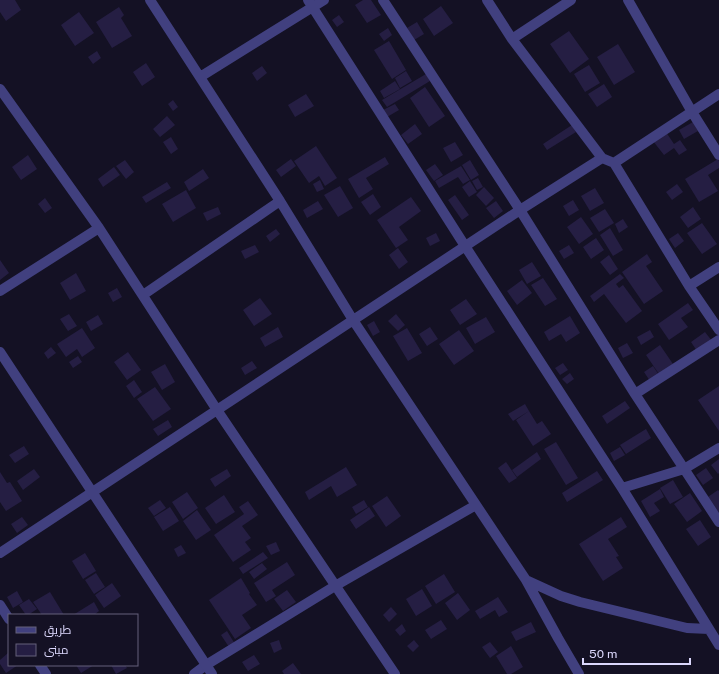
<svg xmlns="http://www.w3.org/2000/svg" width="719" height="674" font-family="'Public Sans',Cairo,sans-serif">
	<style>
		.building { fill: #251e43 }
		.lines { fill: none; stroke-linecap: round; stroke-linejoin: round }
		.minor { stroke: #41407f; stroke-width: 10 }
		.tertiary { stroke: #41407f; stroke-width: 10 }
	</style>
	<rect width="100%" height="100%" fill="#141124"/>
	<path class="building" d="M0,0h15l6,10 -15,11 -6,-9z
		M363,0h8l10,15 -14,8 -12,-18z
		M441,6l12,17 -19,13 -11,-17z
		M119,7l5,8 -3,3 11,18 -20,12 -16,-26z
		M79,12l15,21 -19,13 -14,-21z
		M339,15l5,7 -7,5 -5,-7z
		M417,22l7,12 -10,6 -7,-12z
		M388,28l4,7 -8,6 -5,-7z
		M569,31l20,28 -19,14 -20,-29z
		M389,41l17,29 -14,9 -18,-29z
		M618,44l17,28 -21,13 -17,-28z
		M97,51l4,7 -8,6 -5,-7z
		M146,63l9,14 -13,9 -9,-14z
		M589,65l11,18 -15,9 -11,-18z
		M262,66l5,7 -10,8 -5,-8z
		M406,71l6,10 -12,7 -5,-10z
		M426,74l4,7 -43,26 -5,-7z
		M395,81l5,8 -16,9 -4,-7z
		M604,84l8,13 -15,10 -9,-13z
		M425,87l20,29 -16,11 -19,-29z
		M306,94l8,12 -19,11 -7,-12z
		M173,100l5,7 -5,4 -5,-7z
		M395,104l4,6 -12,7 -4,-7z
		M167,116l8,9 -15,12 -7,-8z
		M693,122l5,9 -14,8 -5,-9z
		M415,124l7,10 -14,10 -7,-9z
		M572,125l4,7 -29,18 -4,-6z
		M666,132l8,12 6,-4 7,10 -8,5 -5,-7 -10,7 -11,-14z
		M171,137l7,12 -7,5 -8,-12z
		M455,142l8,13 -12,7 -8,-14z
		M316,146l21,32 -12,8 -6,-10 -10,7 -15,-22z
		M28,155l9,14 -16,11 -9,-13z
		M385,157l4,7 -23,14 7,11 -14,9 -11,-19z
		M291,159l5,7 -15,11 -5,-7z
		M718,159l1,2v7l-11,7 10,16 -19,11 -14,-23z
		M125,160l9,12 -8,7 -10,-13z
		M470,160l9,15 -8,5 -9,-15z
		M435,164l8,11 -9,6 -8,-11z
		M461,166l9,14 -7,4 -5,-7 -19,11 -4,-7z
		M114,167l6,8 -17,12 -5,-8z
		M203,169l6,9 -20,13 -5,-9z
		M478,178l5,9 -6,3 -5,-9z
		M320,180l4,9 -7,3 -4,-8z
		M470,181l7,11 -8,5 -7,-10z
		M167,182l4,6 -25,15 -4,-6z
		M677,184l6,8 -11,8 -6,-8z
		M340,186l13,22 -15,9 -14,-22z
		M484,187l10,11 -8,8 -10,-11z
		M595,188l9,15 -14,8 -9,-15z
		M186,190l10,18 -23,14 -11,-18z
		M373,194l8,13 -11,8 -9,-13z
		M455,195l14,20 -7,5 -14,-20z
		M411,197l10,14 -22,16 9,13 -12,8 -19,-28z
		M45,198l7,10 -7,5 -7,-9z
		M573,200l6,10 -10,6 -6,-10z
		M318,201l5,8 -16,9 -4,-8z
		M496,201l7,10 -9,7 -8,-10z
		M218,207l3,7 -14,7 -4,-8z
		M693,207l8,12 -13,9 -8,-11z
		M605,209l9,14 -15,9 -9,-14z
		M581,217l12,17 -14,10 -12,-17z
		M623,219l5,8 -9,6 -4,-9z
		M702,223l15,21 -15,10 -15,-21z
		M610,228l13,22 -10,6 -13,-21z
		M276,229l4,5 -10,8 -4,-6z
		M436,233l4,8 -10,5 -4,-8z
		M678,233l6,8 -9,7 -6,-9z
		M596,238l8,12 -13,9 -8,-12z
		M255,245l4,7 -14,7 -4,-8z
		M569,245l5,8 -10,6 -5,-8z
		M398,248l10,14 -9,7 -10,-14z
		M647,254l5,8 -6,4 17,25 -19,13 -22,-32z
		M609,255l9,14 -8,6 -10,-13z
		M0,260l9,13 -9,7z
		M532,262l9,14 -14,8 -8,-14z
		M76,273l10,18 -16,9 -10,-17z
		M620,274l4,4 -8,6 3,4 4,-3 19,26 -16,12 -22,-29 -10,8 -4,-6z
		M543,278l14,21 -12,7 -14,-21z
		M522,280l10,13 -15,12 -10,-14z
		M117,288l5,9 -9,5 -5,-9z
		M260,298l12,16 -18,12 -11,-16z
		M466,299l11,15 -17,11 -10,-15z
		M688,303l5,7 -12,8 7,9 -19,13 -11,-16z
		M69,314l8,12 -9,5 -8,-12z
		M396,314l9,11 -7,6 -10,-10z
		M98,315l5,9 -12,7 -5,-9z
		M570,316l10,17 -14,9 -5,-8 -12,7 -5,-9z
		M486,317l9,15 -20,12 -9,-16z
		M374,321l6,11 -7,4 -6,-11z
		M278,327l5,10 -18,10 -5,-9z
		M430,327l8,12 -11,7 -8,-12z
		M82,328l13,20 -13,9 -5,-8 -11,8 -9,-13z
		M407,328l15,25 -14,8 -15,-25z
		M459,330l15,21 -20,14 -15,-21z
		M650,330l4,7 -13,8 -4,-8z
		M705,332l7,9 -15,10 -6,-9z
		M627,343l6,10 -10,5 -5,-10z
		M660,345l13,19 -14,10 -13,-19z
		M51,347l5,6 -8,6 -4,-6z
		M128,352l13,18 -14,10 -13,-18z
		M78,356l4,6 -9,6 -4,-6z
		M252,361l5,7 -12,7 -4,-7z
		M563,363l5,7 -8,5 -5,-7z
		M165,364l10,18 -13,8 -11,-18z
		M653,366l6,9 -9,6 -6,-9z
		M570,373l4,6 -7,5 -5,-5z
		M134,380l8,12 -8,6 -8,-12z
		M719,386v45l-21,-31z
		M155,387l16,22 -18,12 -16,-22z
		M625,401l5,7 -23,16 -5,-8z
		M525,404l4,7 -16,10 -5,-7z
		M529,411l8,13 5,-3 9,13 -18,12 -17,-26z
		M168,420l4,7 -14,9 -5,-7z
		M646,429l5,9 -25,16 -6,-9z
		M556,442l22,36 -12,7 -22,-36z
		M24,446l5,8 -14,9 -6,-8z
		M620,447l5,8 -11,6 -4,-8z
		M537,452l4,7 -24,18 -5,-7z
		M719,459v14l-1,1 -7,-9z
		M506,462l11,16 -8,5 -11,-15z
		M346,467l11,18 -20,12 -6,-11 -22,14 -4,-8z
		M706,468l7,10 -10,7 -7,-10z
		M34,469l6,8 -17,13 -6,-9z
		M227,469l4,7 -16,11 -5,-8z
		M597,471l6,9 -36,22 -5,-9z
		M0,472l7,11 3,-1 12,19 -16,10 -6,-9z
		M673,480l10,17 -13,7 -10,-16z
		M660,489l4,8 -10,6 6,8 -10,6 -9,-16z
		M718,490l1,1v24l-14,-16z
		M187,492l11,16 -15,11 -11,-17z
		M690,493l12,18 -15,11 -13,-18z
		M224,495l11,17 -19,12 -11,-16z
		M387,496l14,20 -15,11 -14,-21z
		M160,500l6,8 -12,8 -6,-8z
		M364,500l4,7 -12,7 -4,-7z
		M248,501l10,14 -16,11 9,12 -6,4 6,8 -18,12 -19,-27 30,-21 -5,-7z
		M170,507l9,14 -16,10 -9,-14z
		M369,507l6,9 -19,13 -6,-9z
		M197,510l14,20 -15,10 -13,-19z
		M22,517l6,8 -11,8 -6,-9z
		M621,517l6,10 -19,12 11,17 -3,1 7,11 -20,13 -24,-37z
		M700,520l11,17 -13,9 -12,-17z
		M276,542l4,9 -9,4 -5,-9z
		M181,545l5,8 -8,4 -4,-8z
		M263,552l5,6 -25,16 -4,-6z
		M85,553l11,18 -13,8 -11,-18z
		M287,562l8,13 -23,15 4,6 -10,6 -12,-19z
		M262,563l5,6 -13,10 -5,-7z
		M96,573l9,14 -11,7 -9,-14z
		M444,574l11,18 -19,12 -11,-18z
		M241,578l9,15 -1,1 8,11 -15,10 9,13 -16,11 -26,-39z
		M112,583l9,13 -17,12 -9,-13z
		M422,589l10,17 -16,10 -10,-17z
		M287,590l9,12 -13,9 -9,-12z
		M17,591l6,11 -10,6 -6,-11z
		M50,592l14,23h-22l-9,-13z
		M458,593l12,17 -13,10 -12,-17z
		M498,597l10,15 -9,5 -4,-7 -15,9 -5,-8z
		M29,599l8,10 -9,6h-2l-7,-10z
		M94,602l5,9 -5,4h-21z
		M391,607l6,7 -8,8 -6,-7z
		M441,620l6,9 -16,10 -6,-9z
		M531,622l5,10 -20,9 -5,-9z
		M402,624l4,7 -6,5 -5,-6z
		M227,631l8,13 -6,3 -8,-12z
		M279,640l3,9 -8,4 -4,-10z
		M414,640l5,6 -6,6 -6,-6z
		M490,642l8,10 -8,6 -8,-11z
		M511,646l12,21 -12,7h-4l-11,-18z
		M8,653l1,12h9l-12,8 -6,-9v-4z
		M254,655l6,9 -12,7 -6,-9z
		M293,663l8,11h-17l-2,-3z
		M76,665h18l-13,8z
		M111,665h14l2,3 -11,6z"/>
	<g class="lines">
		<path class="minor" d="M150,0l130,201 73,119 173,260 32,58 21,36
			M308,0l157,246 157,242 97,157
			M383,0l137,210 115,184 84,128
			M487,0l25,39 90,119
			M628,0l64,112 27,43
			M512,39l59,-39
			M200,77l124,-77
			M0,89l99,139 118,182 178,264
			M614,163l75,123 30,44
			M689,286l30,-19
			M0,291l99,-63
			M143,295l137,-94
			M635,394l84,-54
			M622,488l62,-19 35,-21
			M0,553l520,-343 82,-52 12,5 105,-69
			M526,580l35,16 19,6 107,26 22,1
			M0,605l9,14
			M40,665l6,9
			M194,674l12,-9 129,-79 141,-81"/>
		<path class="tertiary" d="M0,352l212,322"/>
	</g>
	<rect x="8" y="614" width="130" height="52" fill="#141124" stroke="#64607a"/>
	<rect x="16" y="627" width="20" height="6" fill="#41407f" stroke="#64607a"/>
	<text x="44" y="634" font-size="12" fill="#dbd7fc">طريق</text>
	<rect x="16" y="644" width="20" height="12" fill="#251e43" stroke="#64607a"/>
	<text x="44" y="654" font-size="12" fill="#dbd7fc">مبنى</text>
	<path d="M583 658v6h107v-6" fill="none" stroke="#dbd7fc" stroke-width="2"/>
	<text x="589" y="658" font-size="12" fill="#dbd7fc" stroke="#141124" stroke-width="3" paint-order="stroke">50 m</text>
</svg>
